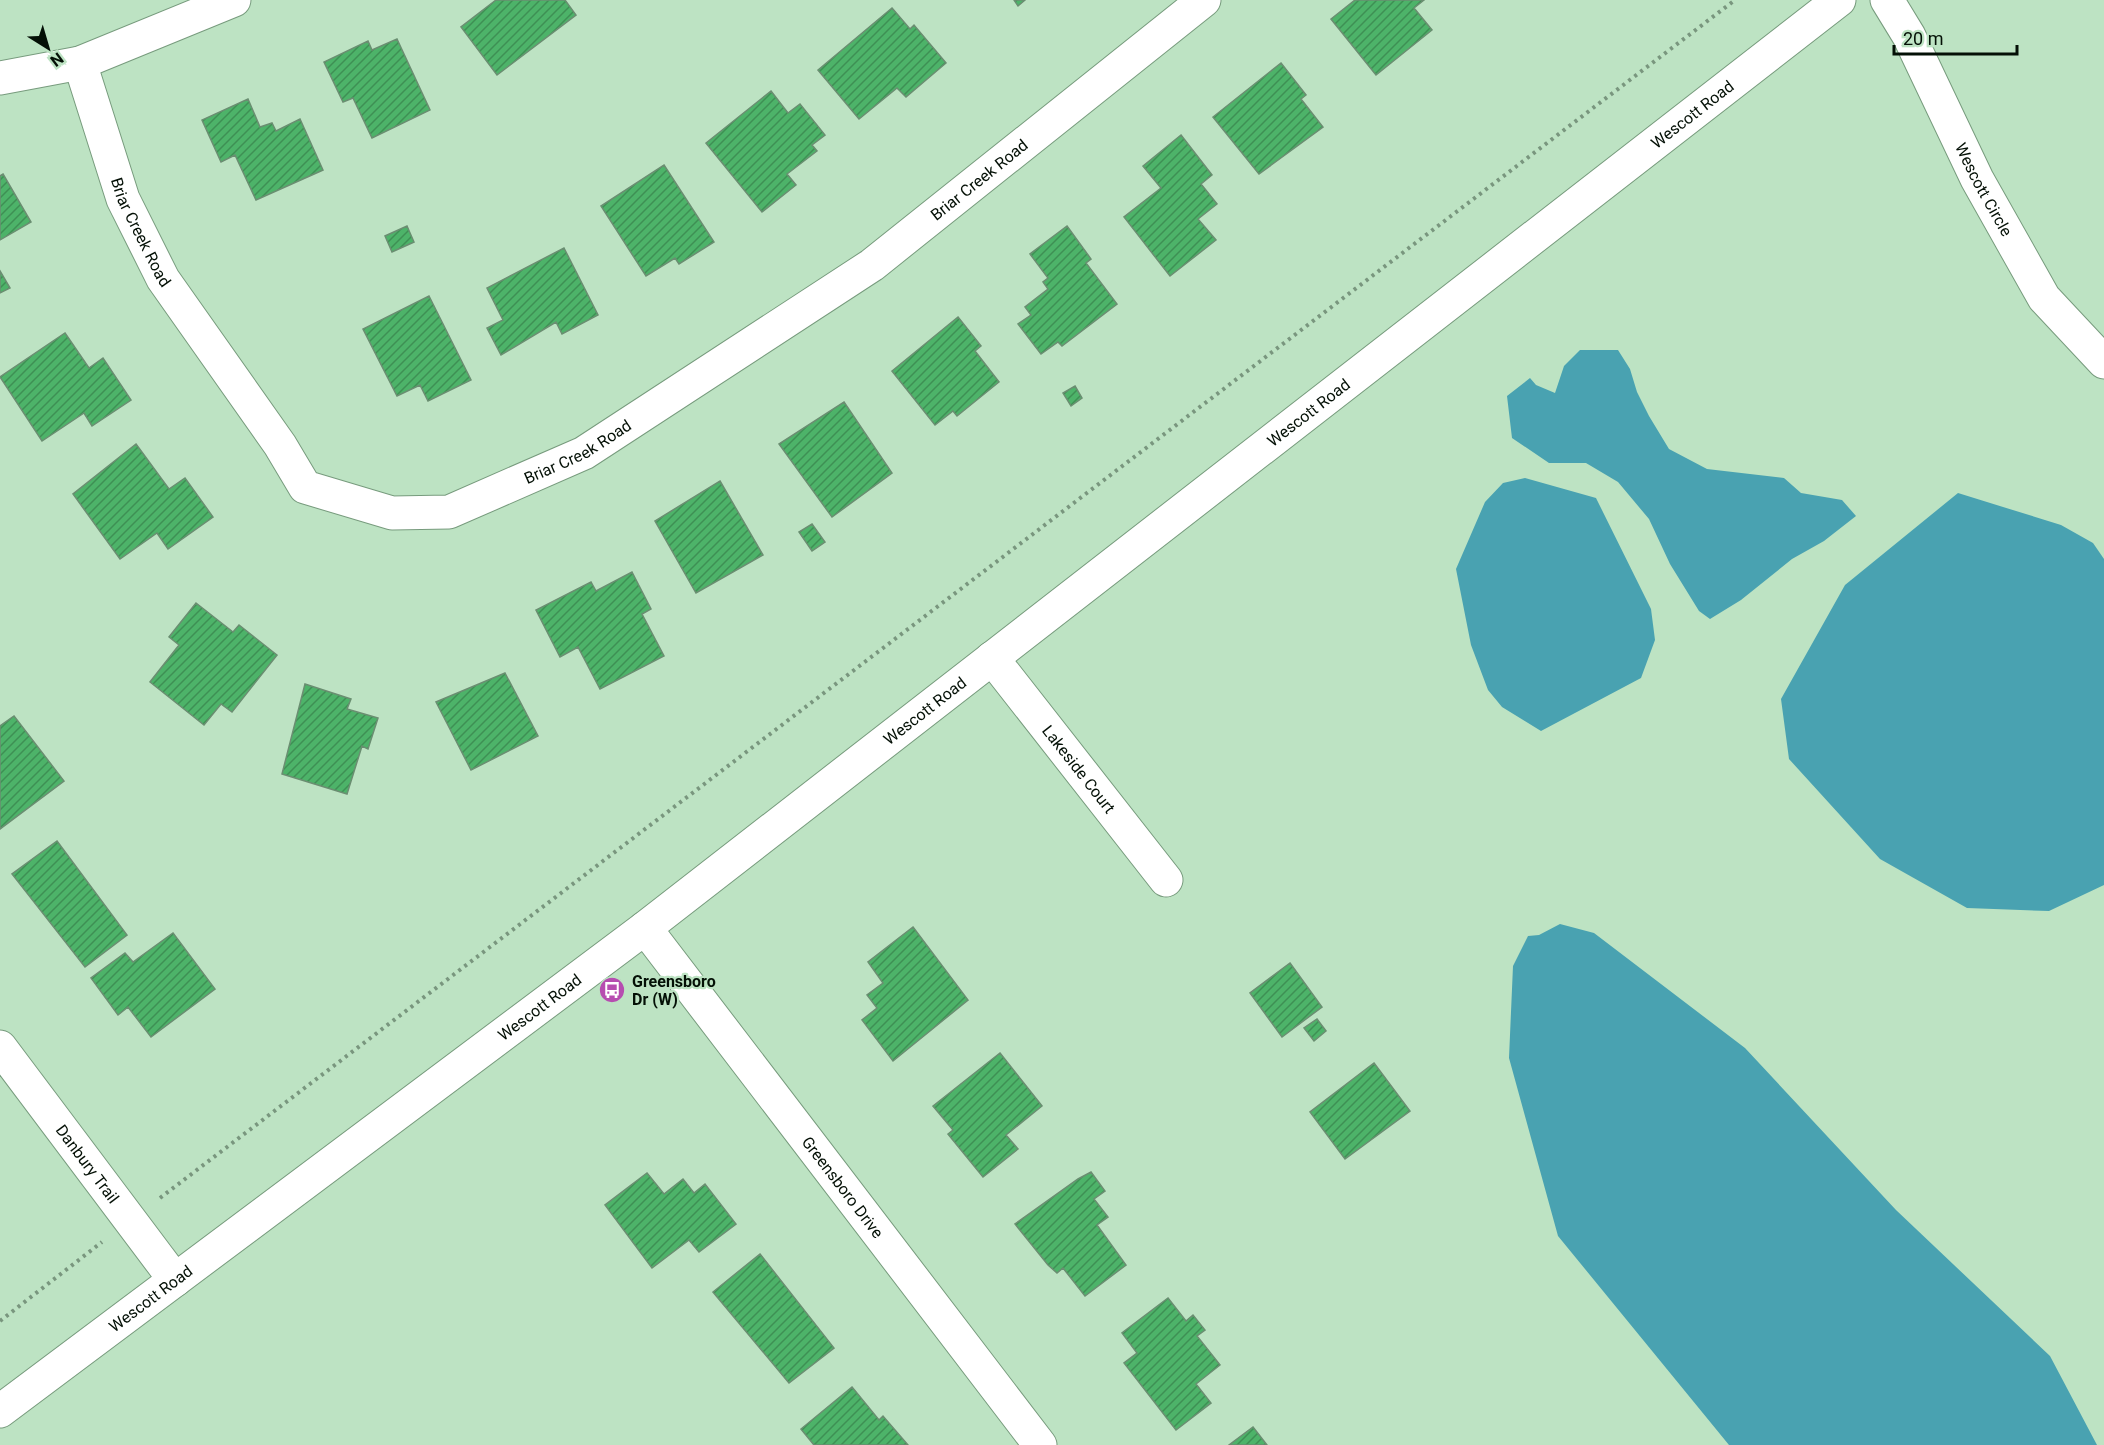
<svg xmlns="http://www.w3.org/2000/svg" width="2104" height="1445" font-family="Roboto,sans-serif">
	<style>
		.water { fill: #49a2b1 }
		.building { fill: url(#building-hatch); stroke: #6a8e71; stroke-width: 1.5 }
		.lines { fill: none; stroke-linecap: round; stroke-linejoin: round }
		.street-casing { stroke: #779b7d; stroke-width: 35 }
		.secondary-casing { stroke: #779b7d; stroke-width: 35 }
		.path { stroke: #79967e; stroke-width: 4; stroke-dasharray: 3 4.5; stroke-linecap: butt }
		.street { stroke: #fff; stroke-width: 33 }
		.secondary { stroke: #fff; stroke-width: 33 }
		.labels { text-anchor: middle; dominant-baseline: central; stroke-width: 4.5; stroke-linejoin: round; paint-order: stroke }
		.street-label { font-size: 16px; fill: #041006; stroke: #bde3c3 }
		.poi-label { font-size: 16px; font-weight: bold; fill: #041006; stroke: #bde3c3; text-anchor: start }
	</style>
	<defs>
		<pattern id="building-hatch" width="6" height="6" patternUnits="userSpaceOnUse" patternTransform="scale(1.5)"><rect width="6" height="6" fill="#4db369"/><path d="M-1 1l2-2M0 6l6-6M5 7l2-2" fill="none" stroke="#3e9054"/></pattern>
	</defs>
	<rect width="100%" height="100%" fill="#bde3c3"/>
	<path class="water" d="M1580,350h38l12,19 7,23 12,24 20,33 38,20 77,9 17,15 41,7 14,16 -32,25 -32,18 -51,41 -31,19 -11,-8 -29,-47 -21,-45 -31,-37 -32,-19h-37l-37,-25 -5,-42 23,-18 6,7 19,8 9,-27z
		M1525,478l71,20 55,111 4,31 -14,38 -100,53 -39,-24 -14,-17 -17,-45 -15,-76 29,-67 18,-19z
		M1958,493l103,32 32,18 11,16v326l-55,26 -82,-3 -87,-49 -91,-100 -8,-60 64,-114z
		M1560,924l34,9 151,115 151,162 154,146 47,89h-368l-171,-209 -49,-178 4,-92 15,-30 11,-1z"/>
	<path class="building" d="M496,0h69l11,15 -79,60 -36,-48z
		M1014,0h11l-7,6z
		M1355,0h69l-10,8 18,22 -56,45 -45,-56z
		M892,8l18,21 4,-4 32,38 -40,34 -9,-9 -38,31 -41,-49z
		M397,39l33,71 -58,28 -19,-40 -10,4 -19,-40 44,-21 4,9z
		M1281,63l25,32 -5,4 22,28 -64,47 -46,-57z
		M771,91l17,22 12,-9 25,31 -13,10 5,6 -30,23 9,11 -34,27 -56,-69z
		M248,99l12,28 12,-4 4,8 24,-12 23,51 -67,30 -21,-45 -14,7 -19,-42z
		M1181,135l31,40 -11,9 16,20 -19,15 18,21 -46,36 -46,-59 37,-29 -18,-22z
		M664,165l50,77 -35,22 -4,-6 -29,18 -45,-70z
		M3,174l28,48 -31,18v-64z
		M407,226l7,16 -22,10 -7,-16z
		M1067,226l24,33 -5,4 31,41 -55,42 -4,-4 -17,12 -23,-30 13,-9 -6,-8 23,-18 -5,-7 5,-4 -18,-24z
		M564,248l34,67 -36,19 -6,-12 -55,33 -14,-27 16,-8 -16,-32z
		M0,271l10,17 -10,5z
		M429,296l42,84 -43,21 -8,-16 -23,11 -34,-67z
		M958,317l23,29 -6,5 24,31 -42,34 -4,-5 -18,14 -43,-54z
		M65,333l24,35 14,-10 28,42 -39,26 -8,-13 -42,28 -42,-64z
		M1075,386l7,12 -11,8 -8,-13z
		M844,402l48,71 -60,44 -53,-73z
		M136,444l33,45 16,-11 28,39 -45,32 -11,-16 -37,26 -47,-65z
		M720,481l43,74 -67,38 -41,-72z
		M812,524l13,18 -13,9 -13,-19z
		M632,572l19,37 -9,5 22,42 -64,33 -22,-42 -18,10 -24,-47 55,-28 5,9z
		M196,603l37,29 6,-7 38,30 -45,57 -11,-8 -17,21 -54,-43 29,-37 -10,-8z
		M505,673l33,63 -67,34 -35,-68z
		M305,684l46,15 -4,10 31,9 -10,31 -6,-3 -15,48 -65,-20z
		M14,716l50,65 -64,48v-103z
		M57,841l70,94 -42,32 -73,-93z
		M913,927l55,73 -75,61 -31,-41 15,-12 -10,-13 16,-12 -15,-21z
		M173,933l42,56 -64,48 -23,-30 -10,8 -27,-37 34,-25 8,9z
		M1290,963l32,44 -40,30 -32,-44z
		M1317,1019l9,12 -12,10 -10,-13z
		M1000,1053l42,53 -36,29 12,14 -35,28 -35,-43 5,-4 -20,-24z
		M1374,1063l36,48 -65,48 -35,-47z
		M1091,1172l14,19 -11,8 14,18 -11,8 29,40 -41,31 -22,-28 -6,5 -9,-8 -33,-41 63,-45z
		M647,1173l17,21 19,-15 11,14 11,-9 31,40 -37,28 -10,-12 -37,28 -47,-63z
		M760,1254l74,94 -45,35 -76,-91z
		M1168,1298l18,23 7,-6 12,15 -8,6 23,29 -24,19 15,19 -35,27 -52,-67 13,-10 -15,-20z
		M852,1387l27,33 4,-4 25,29h-94l-13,-16z
		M1253,1427l14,18h-38z"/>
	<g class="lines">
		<g class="street-casing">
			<g id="street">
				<path id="s1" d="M1887,0l22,36 68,143 67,119 60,64"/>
				<path id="s2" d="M80,63l43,136 40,80 117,166 25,42 87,26 57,-1 135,-59 288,-188 332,-265"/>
				<path d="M0,78l80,-15 154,-63"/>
				<path id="s3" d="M992,658l174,222"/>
				<path id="s4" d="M645,928l395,517"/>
				<path id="s5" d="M0,1047l175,233"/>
			</g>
		</g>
		<g class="secondary-casing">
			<g id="secondary">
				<path id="s6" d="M0,1411l645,-483 1194,-928"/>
			</g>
		</g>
		<path class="path" d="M160,1198l1575,-1198
			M0,1321l102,-79"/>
		<use href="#street" class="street"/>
		<use href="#secondary" class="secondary"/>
	</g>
	<defs>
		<g id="bus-disc" transform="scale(1.35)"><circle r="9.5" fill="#b64db0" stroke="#bde3c3"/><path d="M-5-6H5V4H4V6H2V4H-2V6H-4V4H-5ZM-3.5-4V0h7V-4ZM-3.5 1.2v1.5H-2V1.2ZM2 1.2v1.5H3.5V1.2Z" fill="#fff"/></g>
	</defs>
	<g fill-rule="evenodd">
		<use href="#bus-disc" x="612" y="990"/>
	</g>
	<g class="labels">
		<g class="street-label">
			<text stroke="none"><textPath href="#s6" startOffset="2132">Wescott Road</textPath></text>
			<text stroke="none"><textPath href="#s2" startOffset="1260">Briar Creek Road</textPath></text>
			<text stroke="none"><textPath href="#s1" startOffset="213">Wescott Circle</textPath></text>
			<text stroke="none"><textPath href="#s2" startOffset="180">Briar Creek Road</textPath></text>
			<text stroke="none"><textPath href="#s6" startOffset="1646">Wescott Road</textPath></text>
			<text stroke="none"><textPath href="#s2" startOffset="774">Briar Creek Road</textPath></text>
			<text stroke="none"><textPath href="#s6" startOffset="1160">Wescott Road</textPath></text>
			<text stroke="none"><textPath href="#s3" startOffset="141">Lakeside Court</textPath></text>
			<text stroke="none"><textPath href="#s6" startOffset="674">Wescott Road</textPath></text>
			<text stroke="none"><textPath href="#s5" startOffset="146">Danbury Trail</textPath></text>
			<text stroke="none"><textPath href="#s4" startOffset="326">Greensboro Drive</textPath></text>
			<text stroke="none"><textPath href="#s6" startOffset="188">Wescott Road</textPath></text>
		</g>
		<g class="poi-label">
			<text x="632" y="981">Greensboro<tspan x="632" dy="18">Dr (W)</tspan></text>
		</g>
	</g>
	<g transform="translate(48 48) rotate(143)" stroke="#bde3c3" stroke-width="4.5" paint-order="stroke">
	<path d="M0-4.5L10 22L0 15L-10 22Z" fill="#041006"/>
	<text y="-9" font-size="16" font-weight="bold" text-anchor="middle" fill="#041006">N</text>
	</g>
	<path d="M1894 45v9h123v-9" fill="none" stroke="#041006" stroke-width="3"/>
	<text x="1903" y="45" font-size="18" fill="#041006" stroke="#bde3c3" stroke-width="4.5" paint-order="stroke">20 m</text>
</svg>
